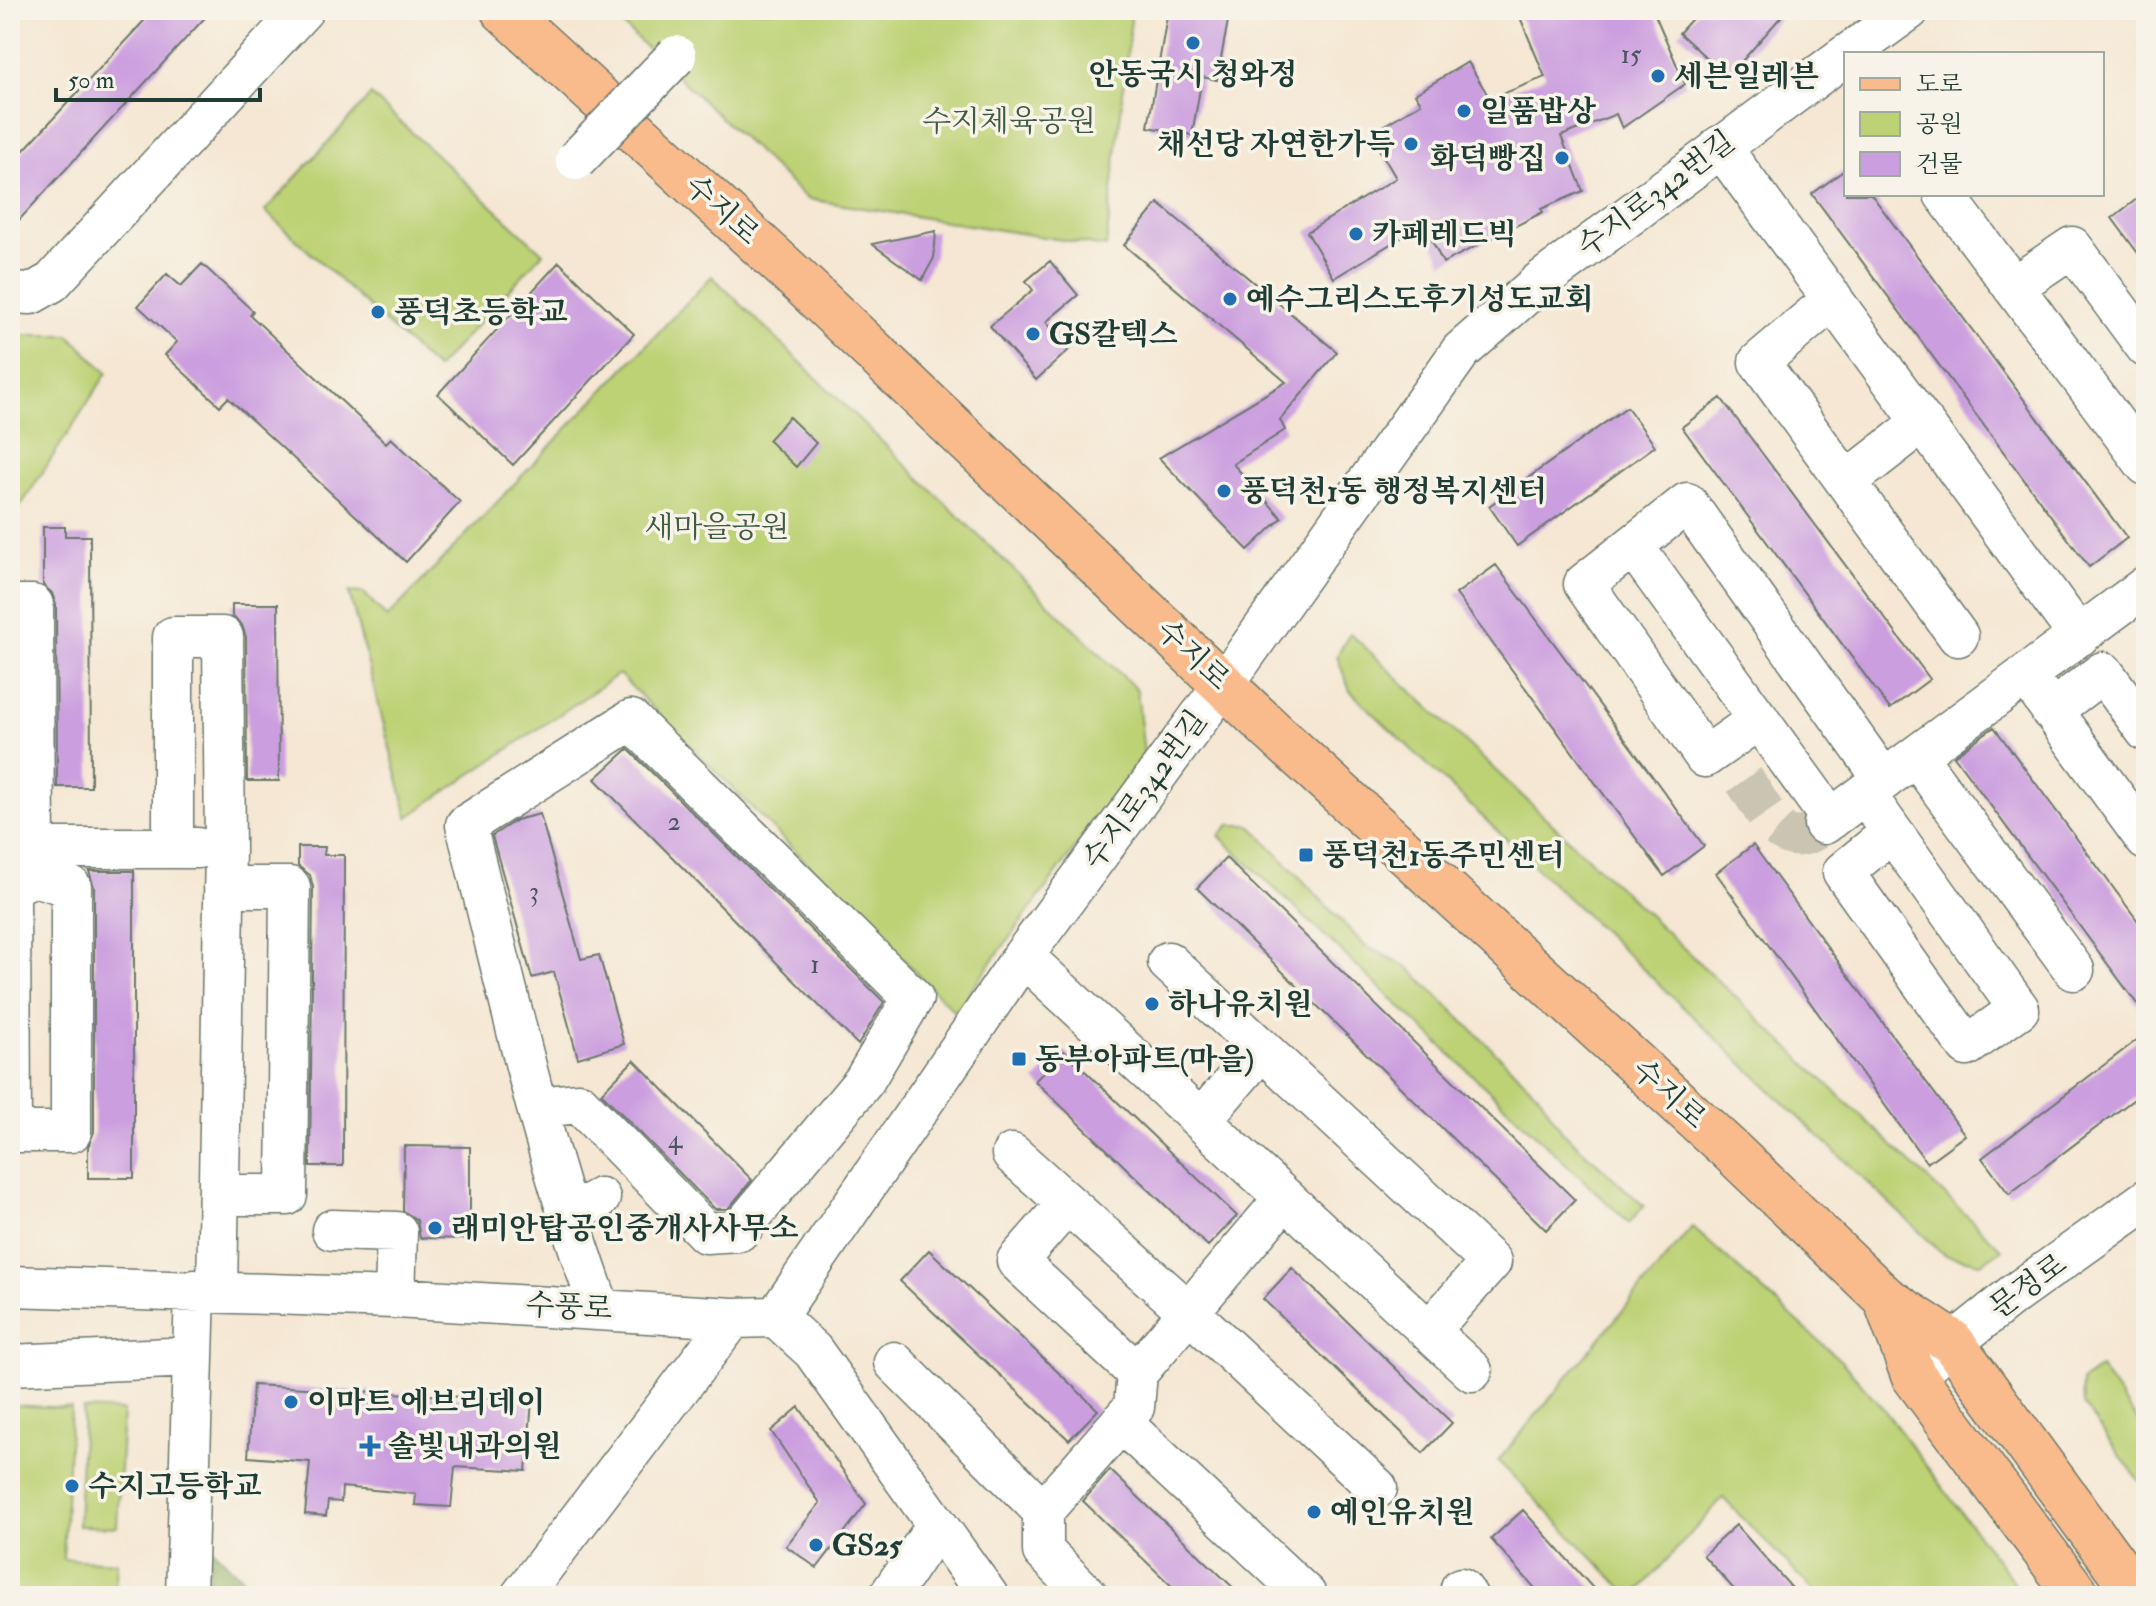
<svg xmlns="http://www.w3.org/2000/svg" width="2156" height="1606" font-family="'IM FELL Double Pica','Noto Serif KR',serif">
	<style>
		.green { fill: #bdd175; stroke: #6e8754; stroke-width: 2 }
		.forest { fill: #96b366; stroke: #5a784d; stroke-width: 2 }
		.building { fill: #cb9edf }
		.lines { fill: none; stroke-linecap: round; stroke-linejoin: round }
		.minor-tunnel { stroke: #cac5b3; stroke-width: 40; stroke-dasharray: 40 20; stroke-linecap: butt }
		.minor-casing { stroke: #6a786c; stroke-width: 43 }
		.major-casing { stroke: #6a786c; stroke-width: 47 }
		.minor { stroke: #fff; stroke-width: 40 }
		.major { stroke: #fabb8c; stroke-width: 44 }
		.minor-bridge-casing { stroke: #6a786c; stroke-width: 43; stroke-linecap: butt }
		.minor-bridge { stroke: #fff; stroke-width: 40 }
		.poi-dot { fill: #1f6fb2; stroke: #f7f3e8; stroke-width: 3 }
		.labels { text-anchor: middle; dominant-baseline: central; stroke-width: 7; stroke-linejoin: round; paint-order: stroke }
		.number-label { font-size: 26px; fill: #4a555f }
		.poi-label { font-size: 30px; font-weight: bold; fill: #1f3d34; stroke: #f7f3e8; text-anchor: start }
		.park-label { font-size: 30px; fill: #3f5b41; stroke: #f7f3e8 }
		.street-label { font-size: 30px; fill: #1f3d34; stroke: #f7f3e8 }
	</style>
	<rect width="100%" height="100%" fill="#f7f3e8"/>
	<filter id="ink" filterUnits="userSpaceOnUse"><feTurbulence type="fractalNoise" baseFrequency=".0125" numOctaves="2"/><feDisplacementMap in="SourceGraphic" scale="16" xChannelSelector="R" yChannelSelector="G"/><feConvolveMatrix kernelMatrix="1 2 1 2 8 2 1 2 1" color-interpolation-filters="sRGB"/></filter>
	<filter id="wash" filterUnits="userSpaceOnUse"><feTurbulence type="fractalNoise" baseFrequency=".006" numOctaves="4" result="noise"/><feDisplacementMap in="SourceGraphic" scale="32" xChannelSelector="R" yChannelSelector="G"/><feGaussianBlur stdDeviation="1.8" result="paint"/><feColorMatrix in="noise" values="0 0 0 0 0 0 0 0 0 0 0 0 0 0 0 0 0 1.4 0 .05"/><feComposite in="paint" operator="in"/></filter>
	<g filter="url(#wash)">
		<rect width="100%" height="100%" fill="#f5e7d3"/>
		<path class="green" d="M607,10h525l-26,237 -299,-48z
			M371,95l172,158 -107,116 -171,-158z
			M712,276l425,414 7,64 -189,258 -336,-338 -211,143 -59,-225 15,1 23,25z
			M10,335h59l38,38 -87,134h-10z
			M1350,633l652,616 -21,14 -37,-8 -594,-564 -13,-35z
			M1229,825h21l115,121 43,21 131,128 23,36 82,75 -15,17 -410,-387z
			M1692,1227l149,134 41,46 142,189h-205l-96,-98 -89,98h-4l-132,-135z
			M2100,1368l46,64v58l-63,-85 -1,-24z
			M10,1405l61,3 -8,151 54,3 -2,34h-105z
			M83,1409l40,2 -6,116 -39,-1z"/>
		<path class="forest" d="M209,1545l47,47 2,4h-49z"/>
		<g id="blocks">
			<path class="building" d="M154,10h58l-202,220v-65z
				M1168,10h62l-13,70 -15,-3 -10,58 -44,-8z
				M1517,10h136l32,74 -63,44 -6,-14 -55,22 22,55 -42,18 2,3 -100,51 -19,-39 -90,54 -27,-46 89,-54 -20,-34 8,-5 -6,-10 43,-26 -6,-9 53,-32 22,37 55,-22z
				M1700,10h87l-59,67 -49,-44z
				M1846,169v25h25l256,344 -38,29 -277,-373z
				M2146,192v72l-34,-46z
				M1158,203l179,149 -57,68 5,10 -52,34 49,54 -34,32 -89,-92 127,-76 -162,-137z
				M936,231l-2,27 -12,22 -50,-36z
				M1050,261l28,34 -32,27 23,28 -33,30 -46,-54 43,-36 -7,-9z
				M559,262l75,72 -121,131 -75,-71z
				M202,264l51,47 -3,4 136,128 5,-5 69,64 -54,60 -178,-164 -8,8 -55,-51 12,-13 -39,-36 29,-32 14,12z
				M1721,398l209,281 -40,30 -208,-282z
				M1627,407l28,39 -138,100 -28,-40z
				M789,417l27,26 -20,24 -28,-27z
				M43,527h22v9h25l1,251h-34l-1,-182 -4,-12 -9,-8z
				M1496,565l208,281 -40,30 -208,-282z
				M232,604h46l1,177h-32l-1,-144 -4,-12 -10,-9z
				M1994,727l152,205v84l-192,-260z
				M628,749l256,253 -26,43 -263,-266z
				M540,814l41,145 18,-4 25,89 -46,14 -24,-86 -22,6 -40,-142 24,-16z
				M1753,845l212,290 -38,28 -211,-290z
				M298,847h27l-1,8h20l-1,311h-33l3,-279 -3,-12 -12,-9z
				M1226,858l349,342 -29,30 -349,-342z
				M89,871h45v307h-46v-31l6,-15v-245z
				M2146,1033v57l-137,104 -27,-36z
				M1064,1051l173,165 -29,30 -173,-165z
				M634,1060l118,120 -24,29h-13l-114,-116z
				M404,1146l66,1v92l-50,-1 -3,-18 -14,-9z
				M929,1250l169,160 -29,30 -169,-159z
				M1292,1268l160,155 -29,30 -160,-154z
				M253,1385l279,16 -6,70 -71,-4 -4,40 -36,-2 1,-11 -74,-7 -1,15 -13,-1 -2,15 -21,-2 5,-52 -62,-5z
				M799,1407l67,97 -49,64 -31,-22 34,-43 -49,-72z
				M1110,1470l132,126h-60l-99,-95z
				M1523,1510l77,86h-58l-51,-57z
				M1736,1525l63,71h-59l-37,-41z"/>
		</g>
	</g>
	<g filter="url(#ink)">
		<use href="#blocks" fill-opacity="0" stroke="#6a786c" stroke-width="2"/>
		<g class="lines">
			<path class="minor-tunnel" d="M1744,780c23,32 38,79 80,44"/>
			<g class="minor-casing">
				<path id="minor" d="M1848,54l61,-44
					M1720,146l359,490
					M1944,194l202,271
					M2013,287l59,-40 74,100
					M10,293l21,1 21,-12 251,-272
					M1833,299l-74,63 199,274
					M1846,482l77,-60
					M1633,546l198,273
					M10,605h23l1,271
					M2026,675l120,165
					M2051,711l52,-39 43,59
					M1759,719l-54,38 -121,-173 103,-81 197,277
					M1916,756l158,214
					M1865,794l154,215 -52,37 -124,-174 49,-40
					M1824,824l322,-238
					M10,848h188
					M173,848v-211h50l2,211 -8,443
					M34,876l37,11v245h-60l-1,-245z
					M1023,956l449,415
					M1168,962l323,300 -62,69
					M538,1107l41,-4 127,130 33,-2 125,-150 49,-83 -282,-278 -165,105c41,162 76,327 134,484
					M1201,1120l61,-71
					M1012,1154l177,158 188,176
					M219,1195h68l3,-308h-66
					M1066,1205l-49,56 120,112
					M567,1216l33,-18
					M332,1230l65,2 -2,66
					M10,1286l385,12 338,20 43,-1 37,34 175,245
					M776,1317l247,-361 201,-272 237,-333 80,-70 305,-226
					M894,1362l149,149v40l45,45
					M10,1365l183,-8
					M1913,1375l100,-80 133,-95
					M1121,1422l185,173
					M1043,1511l91,-104 3,-34 148,-175
					M1461,1588l6,8
					M186,1596l9,-306
					M521,1596l212,-278
					M889,1596l48,-71"/>
			</g>
			<g class="major-casing">
				<path id="major" d="M503,10l292,267 476,453 458,419 156,149 67,44 186,254
					M1885,1298l28,77 165,221"/>
			</g>
			<use href="#minor" class="minor"/>
			<use href="#major" class="major"/>
			<g class="minor-bridge-casing">
				<path id="minor-bridge" d="M576,160l100,-104"/>
			</g>
			<use href="#minor-bridge" class="minor-bridge"/>
		</g>
	</g>
	<g class="poi-dot">
		<circle cx="1193" cy="43" r="8"/>
		<circle cx="1658" cy="76" r="8"/>
		<circle cx="1464" cy="111" r="8"/>
		<circle cx="1411" cy="144" r="8"/>
		<circle cx="1562" cy="158" r="8"/>
		<circle cx="1356" cy="234" r="8"/>
		<circle cx="1230" cy="299" r="8"/>
		<circle cx="378" cy="312" r="8"/>
		<circle cx="1033" cy="334" r="8"/>
		<circle cx="1224" cy="491" r="8"/>
		<rect x="1298" y="847" width="16" height="16" rx="4"/>
		<circle cx="1152" cy="1004" r="8"/>
		<rect x="1011" y="1051" width="16" height="16" rx="4"/>
		<circle cx="435" cy="1228" r="8"/>
		<circle cx="291" cy="1402" r="8"/>
		<path d="M366 1434h8v8h8v8h-8v8h-8v-8h-8v-8h8z"/>
		<circle cx="72" cy="1486" r="8"/>
		<circle cx="1314" cy="1512" r="8"/>
		<circle cx="816" cy="1545" r="8"/>
	</g>
	<g class="labels">
		<g class="number-label">
			<text x="1631" y="55">15</text>
			<text x="674" y="822">2</text>
			<text x="534" y="892">3</text>
			<text x="815" y="965">1</text>
			<text x="675" y="1140">4</text>
		</g>
		<g class="poi-label">
			<text x="1193" y="74" text-anchor="middle">안동국시 청와정</text>
			<text x="1674" y="76">세븐일레븐</text>
			<text x="1480" y="111">일품밥상</text>
			<text x="1395" y="144" text-anchor="end">채선당 자연한가득</text>
			<text x="1546" y="158" text-anchor="end">화덕빵집</text>
			<text x="1372" y="234">카페레드빅</text>
			<text x="1246" y="299">예수그리스도후기성도교회</text>
			<text x="394" y="312">풍덕초등학교</text>
			<text x="1049" y="334">GS칼텍스</text>
			<text x="1240" y="491">풍덕천1동 행정복지센터</text>
			<text x="1322" y="855">풍덕천1동주민센터</text>
			<text x="1168" y="1004">하나유치원</text>
			<text x="1035" y="1059">동부아파트(마을)</text>
			<text x="451" y="1228">래미안탑공인중개사사무소</text>
			<text x="307" y="1402">이마트 에브리데이</text>
			<text x="388" y="1446">솔빛내과의원</text>
			<text x="88" y="1486">수지고등학교</text>
			<text x="1330" y="1512">예인유치원</text>
			<text x="832" y="1545">GS25</text>
		</g>
		<g class="park-label">
			<text x="1009" y="121">수지체육공원</text>
			<text x="717" y="527">새마을공원</text>
		</g>
		<g class="street-label">
			<text transform="translate(1656 194) rotate(-37)">수지로342번길</text>
			<text transform="translate(722 210) rotate(42)">수지로</text>
			<text transform="translate(1193 655) rotate(43)">수지로</text>
			<text transform="translate(1145 790) rotate(-54)">수지로342번길</text>
			<text transform="translate(1669 1094) rotate(42)">수지로</text>
			<text transform="translate(2028 1286) rotate(-36)">문정로</text>
			<text transform="translate(569 1307) rotate(3)">수풍로</text>
		</g>
	</g>
	<rect width="2156" height="1606" fill="none" stroke="#f7f3e8" stroke-width="40"/>
	<rect x="1844" y="52" width="260" height="144" fill="#f7f3e8" stroke="#a1aaa0" stroke-width="2"/>
	<rect x="1860" y="78" width="40" height="12" fill="#fabb8c" stroke="#a1aaa0" stroke-width="2"/>
	<text x="1916" y="92" font-size="24" fill="#1f3d34">도로</text>
	<rect x="1860" y="112" width="40" height="24" fill="#bdd175" stroke="#a1aaa0" stroke-width="2"/>
	<text x="1916" y="132" font-size="24" fill="#1f3d34">공원</text>
	<rect x="1860" y="152" width="40" height="24" fill="#cb9edf" stroke="#a1aaa0" stroke-width="2"/>
	<text x="1916" y="172" font-size="24" fill="#1f3d34">건물</text>
	<path d="M56 88v12h204v-12" fill="none" stroke="#1f3d34" stroke-width="4"/>
	<text x="68" y="88" font-size="24" fill="#1f3d34" stroke="#f7f3e8" stroke-width="6" paint-order="stroke">50 m</text>
</svg>
